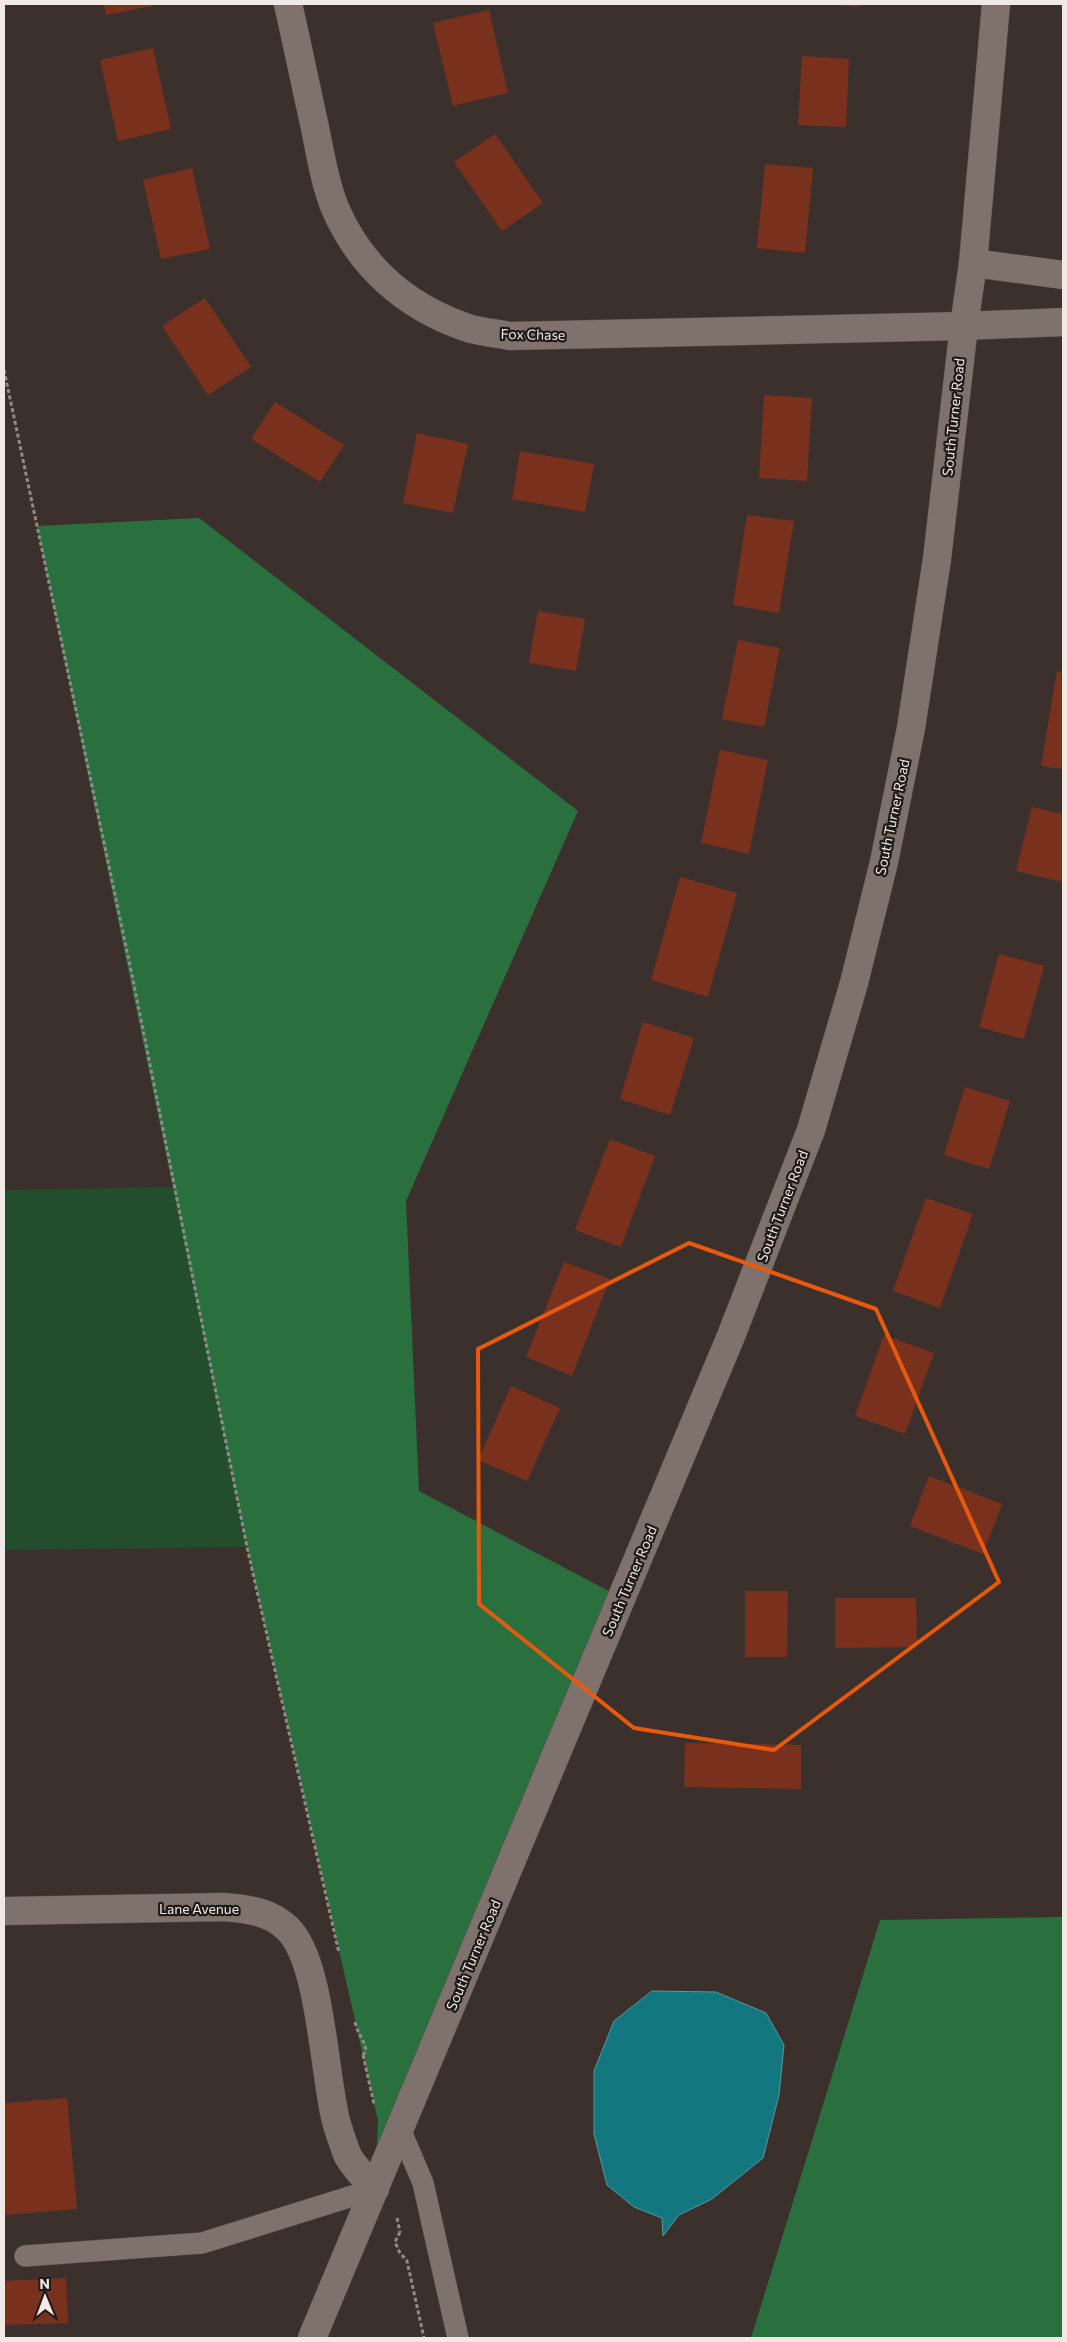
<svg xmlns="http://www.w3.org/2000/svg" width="1067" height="2342" font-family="Commissioner,sans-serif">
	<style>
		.green { fill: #224e2e }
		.forest { fill: #2a703f }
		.water { fill: #13777f; stroke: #55999e }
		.building { fill: #79311e }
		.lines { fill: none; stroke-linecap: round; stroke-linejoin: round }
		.lane-casing { stroke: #584e4b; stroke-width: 22 }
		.street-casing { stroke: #584e4b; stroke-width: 29 }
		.secondary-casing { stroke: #584e4b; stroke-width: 29 }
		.path { stroke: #938a86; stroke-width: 3; stroke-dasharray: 4 2.5; stroke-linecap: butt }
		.lane { stroke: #7f726d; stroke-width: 21 }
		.street { stroke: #7f726d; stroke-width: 28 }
		.secondary { stroke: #7f726d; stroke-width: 28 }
		.marked { fill: none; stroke: #e8590c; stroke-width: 4; stroke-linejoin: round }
		.labels { text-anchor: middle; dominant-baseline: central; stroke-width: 4.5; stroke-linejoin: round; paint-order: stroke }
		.street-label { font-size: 14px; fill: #f0e9e6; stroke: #1f1a18 }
	</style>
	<rect width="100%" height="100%" fill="#3c302c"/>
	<path class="green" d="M174,1187l73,360 -243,3v-360z"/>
	<path class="forest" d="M199,518l379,293 -172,390 13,290 203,107 -247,591 3,-68 -131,-574 -210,-1021z
		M1063,1917v421h-312l129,-418z"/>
	<path class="water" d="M652,1991l64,1 50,21 18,32 -5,50 -16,63 -51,41 -33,16 -16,21 -1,-18 -28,-11 -27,-22 -13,-51v-63l20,-50z"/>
	<path class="building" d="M104,4h48v2l-46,9z
		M830,4h29v3z
		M489,10l19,83 -55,13 -20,-83z
		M153,48l18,81 -53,12 -18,-81z
		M802,56l47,3 -3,68 -48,-2z
		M495,134l48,69 -41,28 -48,-69z
		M765,164l48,4 -8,85 -48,-5z
		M192,168l18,81 -49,10 -18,-79z
		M205,298l46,69 -43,28 -46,-69z
		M764,395l48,3 -5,83 -48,-3z
		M275,402l69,43 -24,37 -69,-43z
		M417,433l51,11 -15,69 -50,-10z
		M520,451l74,13 -9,48 -73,-13z
		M747,515l47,6 -15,92 -46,-8z
		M538,611l47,8 -9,52 -47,-8z
		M738,640l42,8 -16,79 -42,-8z
		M1057,671l6,2v96l-22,-3z
		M720,750l48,10 -19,94 -48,-11z
		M1032,807l31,7v68l-47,-11z
		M680,877l57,16 -29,104 -57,-17z
		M999,954l45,12 -20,73 -45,-12z
		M643,1022l51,16 -24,77 -50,-16z
		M965,1087l45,14 -21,68 -45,-14z
		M610,1139l45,17 -34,91 -46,-17z
		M926,1198l47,16 -33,94 -47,-17z
		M564,1262l46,17 -38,97 -46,-19z
		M884,1335l50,18 -29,81 -50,-18z
		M511,1386l49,22 -33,73 -49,-21z
		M929,1476l73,28 -19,50 -73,-28z
		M745,1591h43l-1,66h-42z
		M835,1598h81l1,49 -82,1z
		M685,1743l116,2v44l-117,-2z
		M67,2098l10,111 -73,6v-112z
		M66,2278l2,45 -64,2v-44z"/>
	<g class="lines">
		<g class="lane-casing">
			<path id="lane" d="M400,2129l23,54 35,155
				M25,2256l177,-13 173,-54"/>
		</g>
		<g class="street-casing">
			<path id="street" d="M288,4c9,39 17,79 26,119 6,28 10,58 21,85 25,58 70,98 130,119 13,5 30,6 45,9l454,-10 99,-4
				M973,263l90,12
				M4,1911l220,-4c23,2 45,4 63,21 34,31 37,147 49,193 3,11 7,22 11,33 5,12 20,25 28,35"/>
		</g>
		<g class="secondary-casing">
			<path id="secondary" d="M312,2338l419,-1002 80,-206 43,-147 30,-121 27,-134 26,-169 27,-233 9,-63 23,-259"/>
		</g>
		<path class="path" d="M4,370l128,605 115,572 92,406
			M355,2022c3,13 9,17 11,28l-3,5
			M363,2055l11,49
			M397,2218l3,14
			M400,2232l-5,10 5,11 7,8 17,77"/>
		<use href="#lane" class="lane"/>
		<use href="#street" class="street"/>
		<use href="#secondary" class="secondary"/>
	</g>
	<path class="marked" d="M689,1243l187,66 123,273 -225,168 -140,-22 -155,-124 -1,-255z"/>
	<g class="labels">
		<g class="street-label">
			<text transform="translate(533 334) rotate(1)">Fox Chase</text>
			<text transform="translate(953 417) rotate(-84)">South Turner Road</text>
			<text transform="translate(892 817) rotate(-78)">South Turner Road</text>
			<text transform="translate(782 1206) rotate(-69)">South Turner Road</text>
			<text transform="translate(629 1581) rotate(-67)">South Turner Road</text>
			<text x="199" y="1908">Lane Avenue</text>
			<text transform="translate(473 1955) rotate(-67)">South Turner Road</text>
		</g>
	</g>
	<rect width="1067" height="2342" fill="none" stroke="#f0e9e6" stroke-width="10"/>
	<g transform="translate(45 2297) rotate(359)" stroke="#1f1a18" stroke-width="4" paint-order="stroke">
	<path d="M0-4L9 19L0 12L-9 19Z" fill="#f0e9e6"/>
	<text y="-8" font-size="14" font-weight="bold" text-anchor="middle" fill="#f0e9e6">N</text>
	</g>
</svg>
